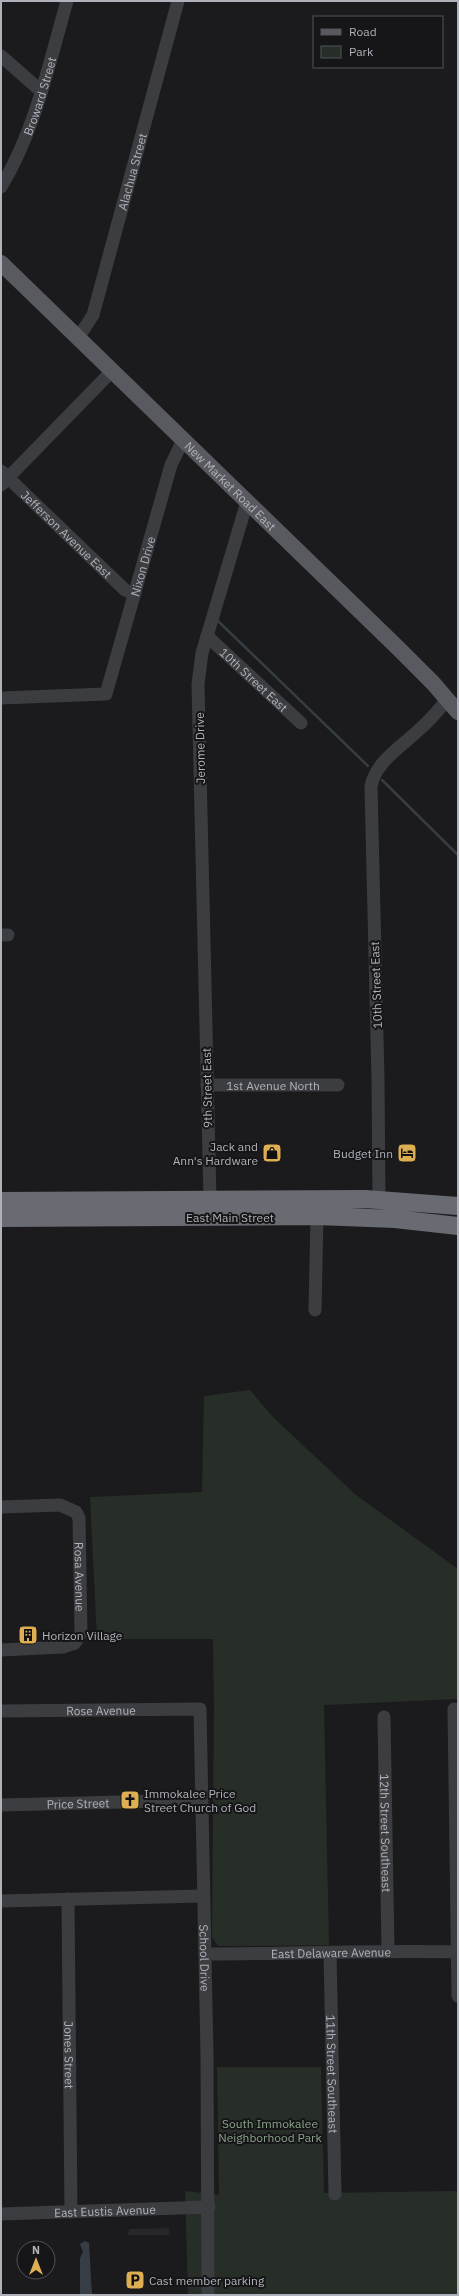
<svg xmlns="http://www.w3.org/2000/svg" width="459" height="2296" font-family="'IBM Plex Sans',sans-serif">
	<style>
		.built { fill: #272729 }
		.green { fill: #272e28 }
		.water { fill: #363d44 }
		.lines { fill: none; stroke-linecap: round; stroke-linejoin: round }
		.stream { stroke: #363d44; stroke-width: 2.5 }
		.minor { stroke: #3c3d41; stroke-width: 13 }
		.major { stroke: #595a60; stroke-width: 16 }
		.highway { stroke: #696b72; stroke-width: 18 }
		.labels { text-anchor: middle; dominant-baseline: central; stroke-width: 4; stroke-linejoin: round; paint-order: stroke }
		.street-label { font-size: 12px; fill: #afb2ba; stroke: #161618 }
		.poi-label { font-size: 12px; fill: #afb2ba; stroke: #161618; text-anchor: start }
		.park-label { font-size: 12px; fill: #89a38a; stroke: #161618 }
	</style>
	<rect width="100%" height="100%" fill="#1b1b1d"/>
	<path class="built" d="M169,2228l1,7h-42l1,-6z"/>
	<path class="green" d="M250,1390l23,27 83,78 102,74v130l-134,6 5,240 -111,1 -6,-9 2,-230 -1,-68h-116l-7,-142 112,-5 2,-96z
		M217,2067h104l3,126 134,-2v104h-270l-3,-104 34,4z"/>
	<path class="water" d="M85,2241l4,2 3,52h-12v-37l3,-6 -3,-8z"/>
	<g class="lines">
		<path class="stream" d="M218,621l150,145
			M382,780l76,75"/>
		<g class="minor">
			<path d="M1,56l40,35"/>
			<path id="s1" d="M1,187c34,-56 48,-123 66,-186"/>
			<path id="s2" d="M78,338l15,-23 85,-314"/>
			<path id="s3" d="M1,471l124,119 10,4"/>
			<path d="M1,485l111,-114"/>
			<path id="s4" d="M207,636l94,87"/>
			<path id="s5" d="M1,698l105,-4 65,-229 12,-25"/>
			<path d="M1,935h7"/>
			<path id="s6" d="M207,1085h131"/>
			<path d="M210,1199l-12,-515 4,-31 45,-151"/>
			<path d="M379,1199l-1,-120 -7,-292c4,-26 33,-42 51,-60 9,-8 17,-18 25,-27"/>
			<path d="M315,1310l2,-94"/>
			<path id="s7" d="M1,1507l59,-2 16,7 3,6 2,115 -6,10 -12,4 -62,3"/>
			<path d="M454,1709l4,287"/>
			<path id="s8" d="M1,1711l199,-2 7,346 1,240"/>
			<path id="s9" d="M384,1717l4,233"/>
			<path id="s10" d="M1,1805l201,-5"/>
			<path id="s11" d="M68,1899l3,313"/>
			<path d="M1,1901l202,-5"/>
			<path id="s12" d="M330,1953l5,241"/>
			<path id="s13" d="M205,1954c84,0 169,-4 253,-2"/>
			<path id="s14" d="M1,2214l208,-7"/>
		</g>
		<path class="major" id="s15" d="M1,263l397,385 35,35 25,29"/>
		<path class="highway" d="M1,1201l364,-2 93,7
			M1,1218l316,-2 78,3 63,7"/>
	</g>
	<defs>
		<g id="shop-square" transform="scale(1)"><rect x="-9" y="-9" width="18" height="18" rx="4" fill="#ddae52" stroke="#161618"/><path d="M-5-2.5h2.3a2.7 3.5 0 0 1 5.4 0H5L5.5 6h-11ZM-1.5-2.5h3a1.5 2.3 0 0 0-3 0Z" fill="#111"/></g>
		<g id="hotel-square" transform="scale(1)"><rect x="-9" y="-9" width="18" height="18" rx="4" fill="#ddae52" stroke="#161618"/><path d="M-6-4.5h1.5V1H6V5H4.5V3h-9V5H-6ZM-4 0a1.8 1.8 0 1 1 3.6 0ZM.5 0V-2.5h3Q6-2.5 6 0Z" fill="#111"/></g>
		<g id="building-square" transform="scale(1)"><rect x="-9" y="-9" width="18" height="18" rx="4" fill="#ddae52" stroke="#161618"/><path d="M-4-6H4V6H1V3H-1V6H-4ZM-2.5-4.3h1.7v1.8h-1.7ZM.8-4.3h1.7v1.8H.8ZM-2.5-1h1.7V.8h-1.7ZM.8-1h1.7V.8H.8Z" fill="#111"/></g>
		<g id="church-square" transform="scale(1)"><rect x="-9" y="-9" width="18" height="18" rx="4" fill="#ddae52" stroke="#161618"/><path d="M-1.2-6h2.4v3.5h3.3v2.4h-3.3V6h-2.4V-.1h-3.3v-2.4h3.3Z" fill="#111"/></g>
		<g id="parking-square" transform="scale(1)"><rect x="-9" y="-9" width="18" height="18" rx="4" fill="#ddae52" stroke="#161618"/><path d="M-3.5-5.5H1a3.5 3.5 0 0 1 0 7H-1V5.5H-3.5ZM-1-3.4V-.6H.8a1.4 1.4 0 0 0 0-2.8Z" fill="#111"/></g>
	</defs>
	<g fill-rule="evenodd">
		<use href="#shop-square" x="272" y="1153"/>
		<use href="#hotel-square" x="407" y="1153"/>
		<use href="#building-square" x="28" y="1635"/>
		<use href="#church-square" x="130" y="1800"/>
		<use href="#parking-square" x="135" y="2280"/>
	</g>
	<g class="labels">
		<g class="street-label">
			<text stroke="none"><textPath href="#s1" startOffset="99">Broward Street</textPath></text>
			<text stroke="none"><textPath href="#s2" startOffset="176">Alachua Street</textPath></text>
			<text stroke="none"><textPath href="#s15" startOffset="320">New Market Road East</textPath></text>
			<text stroke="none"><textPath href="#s3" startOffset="91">Jefferson Avenue East</textPath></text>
			<text stroke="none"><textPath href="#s5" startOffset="238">Nixon Drive</textPath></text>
			<text stroke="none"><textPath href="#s4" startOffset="64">10th Street East</textPath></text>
			<text transform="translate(200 748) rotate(-91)">Jerome Drive</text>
			<text transform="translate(376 985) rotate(-92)">10th Street East</text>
			<text stroke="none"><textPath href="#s6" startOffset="66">1st Avenue North</textPath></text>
			<text transform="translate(207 1088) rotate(-91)">9th Street East</text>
			<text x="230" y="1217">East Main Street</text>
			<text stroke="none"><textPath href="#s7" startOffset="142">Rosa Avenue</textPath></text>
			<text stroke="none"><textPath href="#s8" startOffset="100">Rose Avenue</textPath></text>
			<text stroke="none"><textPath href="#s10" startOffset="77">Price Street</textPath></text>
			<text stroke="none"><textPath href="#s9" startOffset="116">12th Street Southeast</textPath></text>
			<text stroke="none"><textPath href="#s13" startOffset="126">East Delaware Avenue</textPath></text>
			<text stroke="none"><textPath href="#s8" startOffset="448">School Drive</textPath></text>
			<text stroke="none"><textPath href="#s11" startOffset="156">Jones Street</textPath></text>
			<text stroke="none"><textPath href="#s12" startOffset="121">11th Street Southeast</textPath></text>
			<text stroke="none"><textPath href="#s14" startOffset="104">East Eustis Avenue</textPath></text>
		</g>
		<g class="poi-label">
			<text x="258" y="1146" text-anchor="end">Jack and<tspan x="258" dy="14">Ann's Hardware</tspan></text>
			<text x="393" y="1153" text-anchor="end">Budget Inn</text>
			<text x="42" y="1635">Horizon Village</text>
			<text x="144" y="1793">Immokalee Price<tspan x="144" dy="14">Street Church of God</tspan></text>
			<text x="149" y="2280">Cast member parking</text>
		</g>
		<g class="park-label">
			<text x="270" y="2123">South Immokalee<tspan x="270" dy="14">Neighborhood Park</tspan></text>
		</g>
	</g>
	<rect width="459" height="2296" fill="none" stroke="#afb2ba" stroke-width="4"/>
	<rect x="313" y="16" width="130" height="52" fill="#161618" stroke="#535459"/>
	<rect x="321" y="29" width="20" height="6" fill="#595a60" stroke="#535459"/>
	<text x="349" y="36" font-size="12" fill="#afb2ba">Road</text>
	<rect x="321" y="46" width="20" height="12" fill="#272e28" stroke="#535459"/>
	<text x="349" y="56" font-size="12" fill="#afb2ba">Park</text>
	<g transform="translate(36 2260)"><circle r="19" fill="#161618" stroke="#535459"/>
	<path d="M0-3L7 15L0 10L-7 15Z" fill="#ddae52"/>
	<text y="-6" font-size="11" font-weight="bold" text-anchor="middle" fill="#afb2ba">N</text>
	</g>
</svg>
